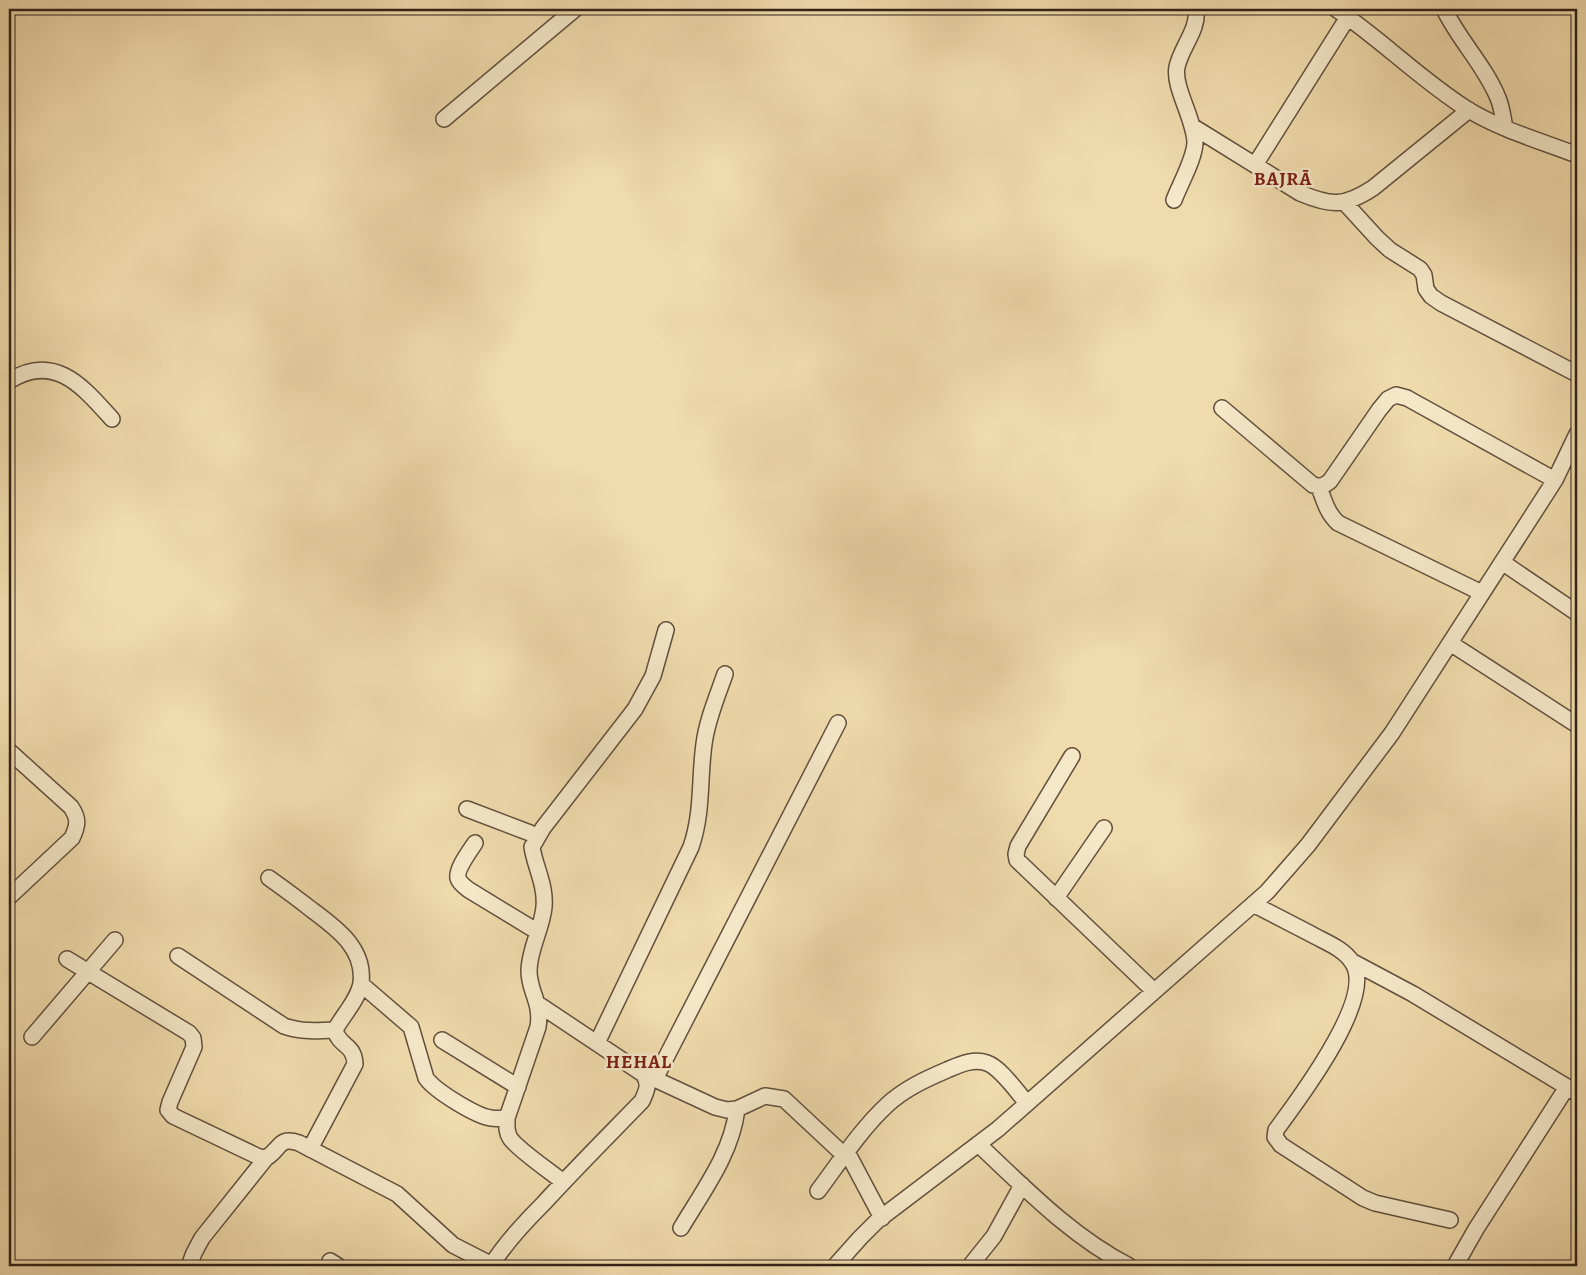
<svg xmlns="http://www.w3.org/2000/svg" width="1586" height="1275" font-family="Alegreya,serif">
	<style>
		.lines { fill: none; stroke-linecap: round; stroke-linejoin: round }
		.street-casing { stroke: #62503e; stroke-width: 18 }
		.street { stroke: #f5e8c9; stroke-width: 15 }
		.labels { text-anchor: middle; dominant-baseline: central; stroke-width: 5; stroke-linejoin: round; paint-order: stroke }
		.district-label { font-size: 19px; font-weight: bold; letter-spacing: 1px; fill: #7a1f14; stroke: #f5e8c9 }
	</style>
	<rect width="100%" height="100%" fill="#f0dbac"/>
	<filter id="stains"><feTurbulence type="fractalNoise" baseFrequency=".004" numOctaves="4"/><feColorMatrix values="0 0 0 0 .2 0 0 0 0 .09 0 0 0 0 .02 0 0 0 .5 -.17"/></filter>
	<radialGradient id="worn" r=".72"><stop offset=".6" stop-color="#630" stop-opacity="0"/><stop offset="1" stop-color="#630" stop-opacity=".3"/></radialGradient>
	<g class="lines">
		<g class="street-casing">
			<path id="street" d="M1336,9c46,31 85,71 131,100 34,21 74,32 110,46
				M1444,9c15,31 41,57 54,89 4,9 5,20 7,30
				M444,119l131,-110
				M1192,126l108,67c31,13 44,14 73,-5l96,-78
				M1255,165l93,-148
				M1174,200c6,-16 21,-42 21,-58 -1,-24 -22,-55 -18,-75 4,-20 22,-37 19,-58
				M1345,203l32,35 13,12 30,19 4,6 2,14 5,7 10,7 136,71
				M9,381c46,-29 74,6 103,38
				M1222,408l91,77c8,2 11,1 17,-4l49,-71 9,-11 8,-4 11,3 148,82
				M1319,487c5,13 8,26 19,36l144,70
				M1502,562l75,51
				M1450,643l127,82
				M9,751l62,56c8,12 7,18 1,31l-63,59
				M1072,756l-54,90 -2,8 1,6 137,131
				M467,809l63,24 6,5
				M475,843c-5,8 -19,26 -17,35 1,5 7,9 11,12l69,42
				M269,878c14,10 29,21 43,32 24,18 53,38 49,73 -3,17 -18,32 -26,47 4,17 19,13 20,34l-45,85
				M1056,898l48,-70
				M1253,904c19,10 39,20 58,30 14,8 32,14 41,28 25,35 -54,138 -76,168l-1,7 6,8 82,53 12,5 75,17
				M178,956l106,70c17,6 33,5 51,4
				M67,959l122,74 4,5 1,9 -24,55 -2,8 5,6 86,41 7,1c15,-9 12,-22 33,-15l98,51 56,51 39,20
				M1353,962l60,32 164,99
				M361,984l50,43 15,51c9,13 50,38 65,40 5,1 11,0 16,0
				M32,1037l83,-97
				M442,1040l76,47
				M597,1043l94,-196c12,-35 8,-67 13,-103 3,-24 13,-47 21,-70
				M646,1075l69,32 12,3 10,-1 28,-13 19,3 60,56
				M655,1079l183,-356
				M978,1144c48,45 93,92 151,122
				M847,1152l35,66
				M563,1182c-12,-10 -46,-33 -53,-44 -4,-6 -3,-13 -3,-20l31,-91c4,-25 -9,-35 -9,-56 0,-22 13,-42 15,-64 2,-22 -9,-40 -12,-60l11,-19 92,-119 18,-33 13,-46
				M818,1191c21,-28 43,-62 69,-86 17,-16 39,-26 60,-35 12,-5 26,-12 40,-7 14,5 30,29 40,40
				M681,1228c22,-37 51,-75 56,-119
				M330,1261l8,5
				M189,1266l5,-13 8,-15 64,-80
				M491,1266c14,-23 33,-43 52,-62 32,-35 66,-69 99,-103 5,-11 8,-17 1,-27l-105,-70
				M835,1266l25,-28 18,-18 120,-91 269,-237 41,-47 84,-112 163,-253 22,-46
				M970,1266l24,-30 28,-51
				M1455,1266l21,-37 91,-142"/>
		</g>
		<use href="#street" class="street"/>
	</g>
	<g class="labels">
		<g class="district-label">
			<text x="1283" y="179">BAJRĀ</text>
			<text x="639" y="1062">HEHAL</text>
		</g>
	</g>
	<rect width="1586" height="1275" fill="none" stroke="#f0dbac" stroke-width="30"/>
	<rect x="10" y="10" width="1566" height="1255" fill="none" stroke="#32221a" stroke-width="2.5"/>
	<rect x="15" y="15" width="1556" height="1245" fill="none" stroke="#32221a"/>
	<rect width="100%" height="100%" filter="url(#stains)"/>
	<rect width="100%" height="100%" fill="url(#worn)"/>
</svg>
